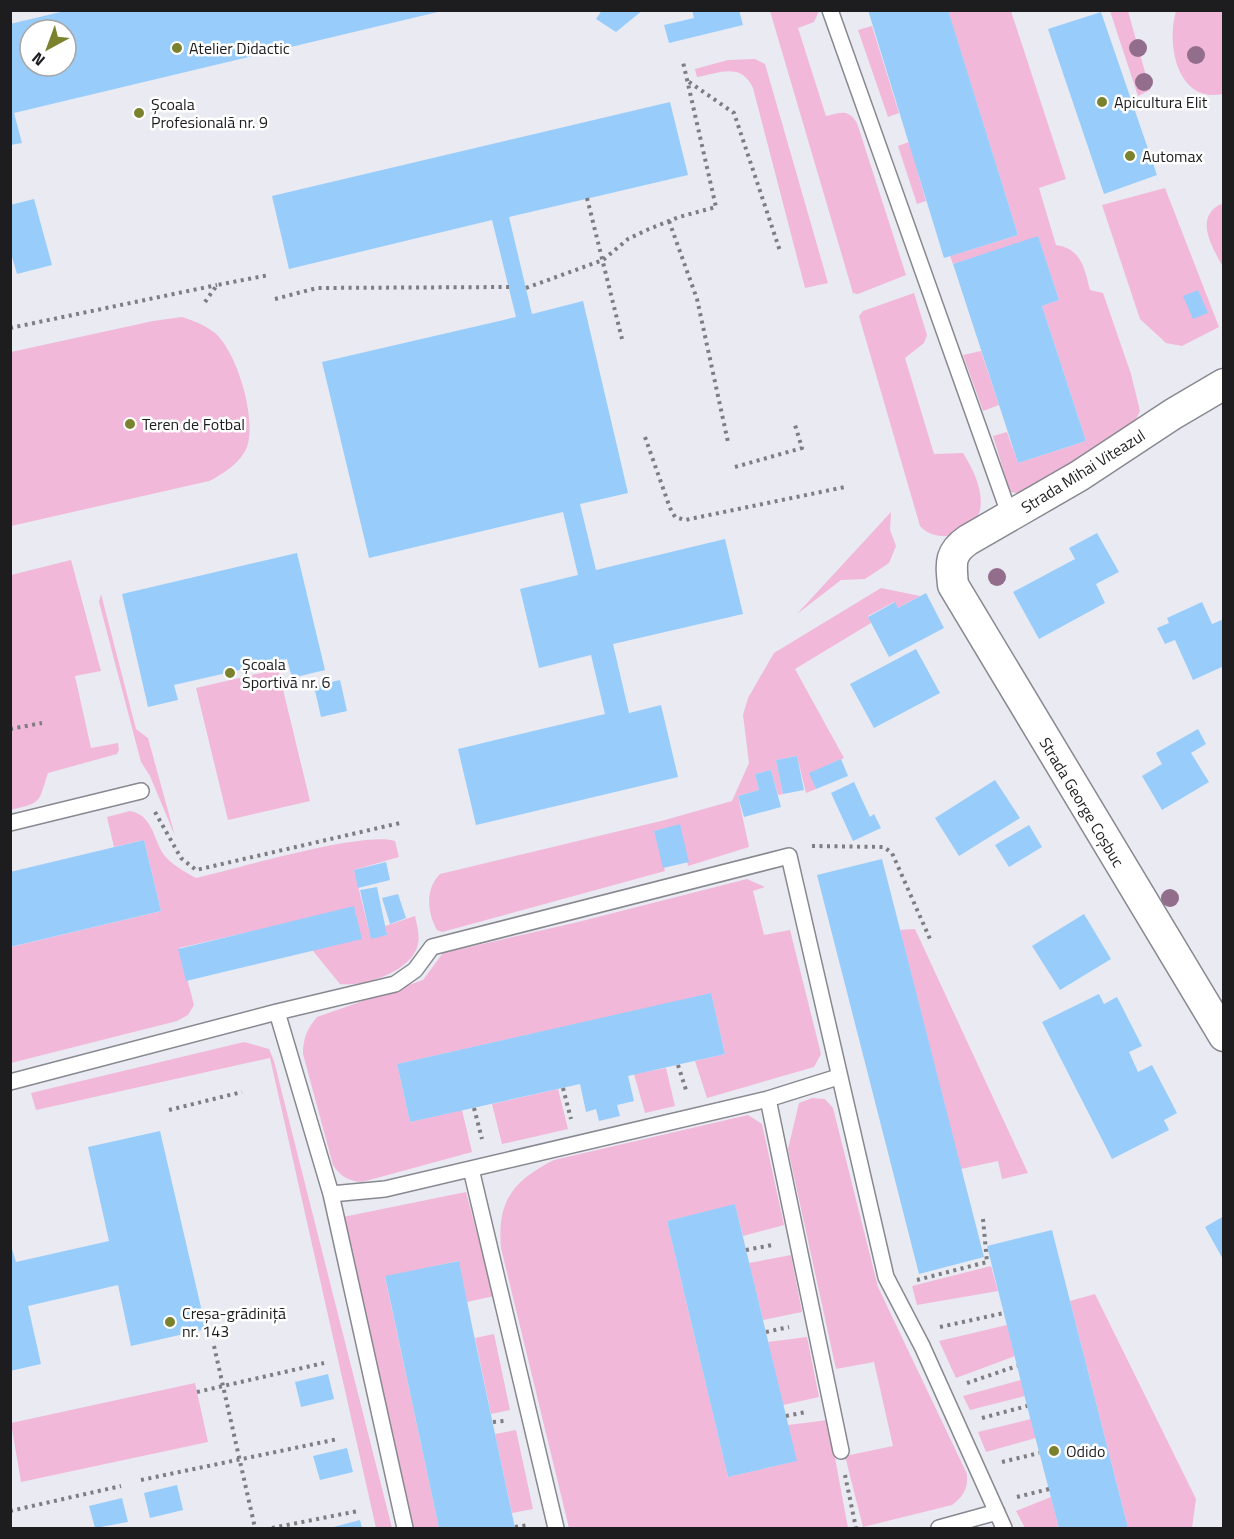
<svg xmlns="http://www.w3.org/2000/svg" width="1234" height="1539" font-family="'Titillium Web',sans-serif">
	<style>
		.green { fill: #f2b8d9 }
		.building { fill: #98cdfb; fill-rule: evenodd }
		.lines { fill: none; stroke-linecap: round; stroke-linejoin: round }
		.service-casing { stroke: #878890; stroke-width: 18 }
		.minor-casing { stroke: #878890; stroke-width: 33 }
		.path { stroke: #7d7d82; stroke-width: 4; stroke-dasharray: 3 4.5; stroke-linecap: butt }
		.service { stroke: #fff; stroke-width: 15 }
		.minor { stroke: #fff; stroke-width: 30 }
		.tree { fill: #936e8c }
		.poi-dot { fill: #7b822e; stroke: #fff; stroke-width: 2 }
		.labels { text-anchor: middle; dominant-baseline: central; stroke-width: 5; stroke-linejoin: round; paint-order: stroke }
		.poi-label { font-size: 16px; fill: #1d1d20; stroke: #fff; text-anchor: start }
		.street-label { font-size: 16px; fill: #1d1d20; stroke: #fff }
	</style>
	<rect width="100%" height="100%" fill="#e9eaf2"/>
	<path class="green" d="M770,11h49l-5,11 -16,6 28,88c14,-3 22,-8 31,7l49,152 -48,19 -5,-1z
		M948,11h63l55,168 -27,9 17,57c26,4 28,23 34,45l13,3 28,81 9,37 -8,17 -104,67 -18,-3 -17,-56 14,-4 11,31 68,-22 -44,-135 17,-6 -21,-63 -85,27 -3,-8 68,-21z
		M1110,11h18l22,79 -12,6z
		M1176,11h47v83c-46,10 -57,-50 -47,-83z
		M872,26l27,87 -11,4 -30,-87z
		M755,59l10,5 63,219 -23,5 -52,-200c-12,-26 -33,-15 -56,-11l-2,-8 33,-9z
		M909,142l17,59 -9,3 -19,-58z
		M1165,188l54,139 -37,19 -16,-3 -26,-24 -38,-114z
		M1221,204l3,5 -1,58c-10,-19 -30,-49 -2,-63z
		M914,293l13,42 -3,8 -19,15 29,96 29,-1c10,16 21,38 17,57 -6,26 -43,35 -60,16l-61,-210 4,-5z
		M182,317c12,4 23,8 33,16 22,19 42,86 32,114 -6,15 -23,27 -38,34l-198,45v-174l142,-31z
		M981,351l18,54 -16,6 -20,-56z
		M891,512l-1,18 6,16 -7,17 -24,16 -24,1 -44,34z
		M71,560l30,111 -26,5 16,72 27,-5 1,7 -2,4 -69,19c-10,30 -5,29 -37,37v-235z
		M881,588l39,8 -22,12 -4,-6 -26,14 3,7 -76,46 49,89 -34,15 6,16 -10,4 -9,-37 -21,4 7,34 -5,1 -7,-25 -16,4 4,16 -21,6 11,51 -61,19 -8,-41 -26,6 11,40 -223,61 -5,-2c-10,-18 -12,-41 3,-56l225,-54 67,-19 17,-38 -6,-48 5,-17 26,-45z
		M101,594l35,135 12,9 27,98 -25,-60 -9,-14 -42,-160z
		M278,669l32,132 -82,19 -32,-132z
		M130,811c23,4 23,28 34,44 8,10 21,17 32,23 40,-9 167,-47 199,-37l4,16 -45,13 17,68 16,-3 -2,-9 30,-10c2,9 5,19 3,28 -5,27 -54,43 -78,40l-27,-33 -52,-22 -82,19 15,57 -6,10 -11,6 -166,42v-116l150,-36 -17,-71 -30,7 -7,-30z
		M747,879l18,8 -12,4 11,44 26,-5 31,124 -7,13 -107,31 -12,-37 30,-7 -14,-60 -314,70 13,58 52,-12 10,42 -110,30c-13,-1 -21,-5 -29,-17l-30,-111c0,-16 4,-25 14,-37l106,-37 20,-27 131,-30z
		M915,929l113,244 -26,6 -4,-18 -37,8 -61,-239z
		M244,1042l25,7 5,12 118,467h-16l-106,-470 -234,52 -5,-17z
		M666,1068l9,38 -30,7 -11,-39z
		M558,1089l10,40 -66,15 -10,-40z
		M812,1098l13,1 8,9 45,179 89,187c1,14 -3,22 -15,31l-89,22 -18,-71 48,-10 -19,-84 -38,7 -48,-220 11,-46z
		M748,1115l14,9 22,101 -41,11 -8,-31 -68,16 61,256 68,-16 -8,-36 40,-5 20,108h-279l-68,-280c-4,-46 11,-67 53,-88z
		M466,1192l28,104 -27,6 -9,-41 -73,16 54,251h-25l-71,-311z
		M791,1255l11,57 -39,8 -14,-57z
		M991,1266l7,25 -81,14 -5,-19z
		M1095,1294l101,205 -4,29h-64l-58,-227z
		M1007,1325l8,31 -59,22 -17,-37z
		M494,1334l16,76 -19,4 -16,-76z
		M807,1337l12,60 -36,8 -15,-63z
		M1021,1380l4,16 -55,14 -7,-14z
		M195,1383l13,59 -187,40 -10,-59z
		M1031,1419l5,19 -50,14 -8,-20z
		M516,1430l17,79 -21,4 -17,-79z
		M1051,1497l8,31h-34l-9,-17z"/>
	<path class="building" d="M69,10h373v1l-428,102 8,30 -12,2v-121zM30,30h36v36h-36z
		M602,10h41l-27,22 -20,-13z
		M692,10h47l4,15 -74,18 -5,-18 30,-7z
		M868,10h80l70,225 -74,23z
		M1101,12l56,163 -53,19 -56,-165z
		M670,102l18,73 -179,42 23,97 51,-13 45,192 -48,11 16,66 129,-31 18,75 -130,30 16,69 32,-8 17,72 -202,48 -18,-76 147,-35 -14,-59 -52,13 -19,-79 58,-14 -15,-63 -194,46 -47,-196 194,-45 -24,-97 -203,49 -17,-73z
		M34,199l18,66 -35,9 -7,-24v-45z
		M1038,236l21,64 -17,6 44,135 -68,22 -65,-199z
		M1198,290l10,23 -15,6 -10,-23z
		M1097,533l22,39 -23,12 9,19 -66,36 -26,-47 62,-33 -6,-11z
		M297,553l28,117 -33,8 -5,-19 -113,26 4,15 -30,7 -26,-113z
		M926,593l18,35 -55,29 -21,-40 27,-15 3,6z
		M1202,602l10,22 12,-5v47l-31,14 -18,-40 -10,4 -8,-16 12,-5 -2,-5z
		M916,649l24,44 -66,35 -24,-44z
		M340,680l7,31 -26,6 -7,-31z
		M1198,729l8,15 -15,9 18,29 -47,28 -20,-34 20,-12 -6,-11z
		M797,756l7,34 -21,4 -7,-34z
		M841,759l7,17 -32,13 -7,-16z
		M771,770l10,37 -37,10 -6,-21 21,-6 -4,-16z
		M995,780l25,38 -61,38 -24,-38z
		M854,782l16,35 4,-3 7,14 -28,13 -22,-48z
		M680,824l9,38 -26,6 -9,-37z
		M1029,825l13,22 -33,20 -14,-22z
		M144,840l17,71 -151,36v-75z
		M882,859l102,398 -65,17 -102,-399z
		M386,862l4,18 -32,8 -4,-18z
		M377,887l10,48 -16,4 -11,-49z
		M398,894l8,24 -16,6 -8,-26z
		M354,906l8,33 -176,42 -8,-32z
		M1084,914l27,45 -51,31 -28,-44z
		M711,993l14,61 -97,22 6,25 -17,4 3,11 -21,5 -3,-12 -10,3 -6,-28 -170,38 -13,-58z
		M1099,994l5,10 13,-7 25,49 -13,6 9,20 14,-7 25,48 -13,7 5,10 -57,29 -70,-137z
		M160,1131l46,198 -75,17 -13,-61 -90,21 13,58 -31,7v-128l6,19 93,-21 -21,-94z
		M735,1204l62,257 -69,16 -61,-256z
		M1224,1216v45l-19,-34z
		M1052,1230l18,71 58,227h-69l-32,-122 -40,-160z
		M459,1261l12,60 44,207h-76l-54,-252z
		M328,1374l6,25 -33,8 -6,-25z
		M347,1448l6,24 -33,8 -7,-24z
		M177,1485l6,25 -33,8 -6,-25z
		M122,1498l6,24 -33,6 -6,-22z
		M360,1520l2,8h-32z"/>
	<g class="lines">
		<g class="service-casing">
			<path id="service" d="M830,10l180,506
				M10,823l131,-32
				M277,1012l54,182 54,-5 383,-90 73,352
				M10,1082l267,-70 118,-28 20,-14 17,-23 357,-91 97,421 36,69 82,182
				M768,1099l70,-22
				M471,1169l85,359
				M331,1194l74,334
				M939,1528l58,-16"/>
		</g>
		<g class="minor-casing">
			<path id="minor" d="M1224,384l-51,30 -94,62 -111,64c-19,13 -17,23 -15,45l271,451"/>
		</g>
		<path class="path" d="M689,82l45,31 46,138
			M587,198l35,141
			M669,221l28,78 31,143
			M526,288l77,-28 25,-21 21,-10 30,-12 37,-10 -33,-145
			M275,299l42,-11 192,-1
			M205,302l12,-17 52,-10
			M10,328l207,-43
			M645,437l25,71 5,9 10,3 160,-33
			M735,467l67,-19 -7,-23
			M10,729l32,-6
			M155,812l26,46 15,12 204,-47
			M812,846l72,1 8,6 38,86
			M678,1065l9,28
			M563,1088l8,31
			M474,1108l8,31
			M169,1110l73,-18
			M746,1250l26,-5
			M917,1280l70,-18 -4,-43
			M940,1327l64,-14
			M766,1332l23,-5
			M214,1346l41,182
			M967,1383l50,-17
			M197,1392l127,-29
			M786,1416l20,-4
			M982,1418l45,-12
			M493,1422l11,-1
			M10,1432h1
			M1002,1462l37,-9
			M845,1475l11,53
			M141,1480l197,-41
			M1017,1497l32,-8
			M10,1511l111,-25
			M515,1527l14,-2
			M272,1528l86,-17"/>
		<use href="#service" class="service"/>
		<use href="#minor" class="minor"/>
	</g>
	<g class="tree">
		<circle cx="1138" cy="48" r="9"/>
		<circle cx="1196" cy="55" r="9"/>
		<circle cx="1144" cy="82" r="9"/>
		<circle cx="997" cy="577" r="9"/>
		<circle cx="1170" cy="898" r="9"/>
	</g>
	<g class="poi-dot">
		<circle cx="177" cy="48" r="6"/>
		<circle cx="1102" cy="102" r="6"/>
		<circle cx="139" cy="113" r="6"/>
		<circle cx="1130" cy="156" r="6"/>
		<circle cx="130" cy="424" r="6"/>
		<circle cx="230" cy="673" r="6"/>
		<circle cx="170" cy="1322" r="6"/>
		<circle cx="1054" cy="1451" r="6"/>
	</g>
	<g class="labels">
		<g class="poi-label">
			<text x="189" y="48">Atelier Didactic</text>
			<text x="1114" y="102">Apicultura Elit</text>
			<text x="151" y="104">Școala<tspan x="151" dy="18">Profesională nr. 9</tspan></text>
			<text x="1142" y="156">Automax</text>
			<text x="142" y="424">Teren de Fotbal</text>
			<text x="242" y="664">Şcoala<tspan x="242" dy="18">Sportivă nr. 6</tspan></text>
			<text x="182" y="1313">Creșa-grădiniță<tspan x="182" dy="18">nr. 143</tspan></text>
			<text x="1066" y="1451">Odido</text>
		</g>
		<g class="street-label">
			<text transform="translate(1083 471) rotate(-32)">Strada Mihai Viteazul</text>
			<text transform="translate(1082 802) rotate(59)">Strada George Coșbuc</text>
		</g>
	</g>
	<rect width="1234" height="1539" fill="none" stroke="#1d1d20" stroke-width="24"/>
	<g transform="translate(48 48) rotate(221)"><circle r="28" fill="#ffffff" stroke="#a5a5a6" stroke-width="1.5"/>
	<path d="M0-4.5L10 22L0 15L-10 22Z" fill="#7b822e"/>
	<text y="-9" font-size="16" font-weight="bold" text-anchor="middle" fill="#1d1d20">N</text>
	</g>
</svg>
